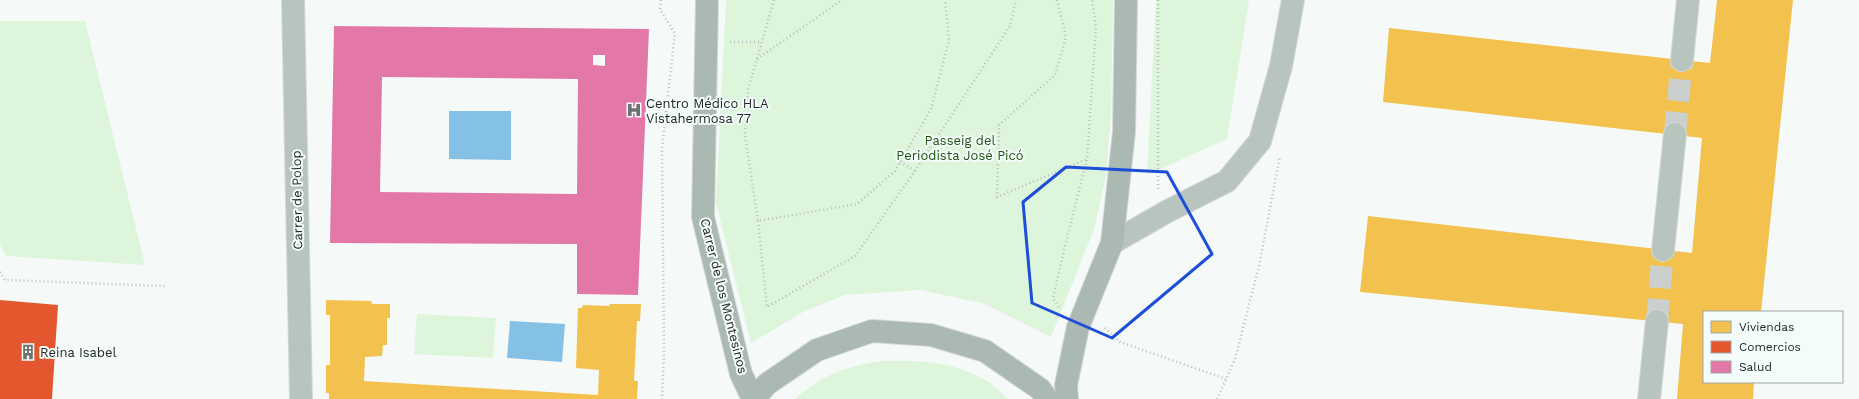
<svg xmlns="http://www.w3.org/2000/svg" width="1859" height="399" font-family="'Work Sans',sans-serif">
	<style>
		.green { fill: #ddf5da }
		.water { fill: #85c1e5 }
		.homes { fill: #f2c14e }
		.shops { fill: #e4572e }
		.health { fill: #e377a8; fill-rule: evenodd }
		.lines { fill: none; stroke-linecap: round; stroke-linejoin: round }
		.minor-tunnel { stroke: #cbd0cf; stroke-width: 22; stroke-dasharray: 22 11; stroke-linecap: butt }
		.minor-casing { stroke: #d4d7d7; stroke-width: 24 }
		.secondary-casing { stroke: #d4d7d7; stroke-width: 24 }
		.path { stroke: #b8c0bd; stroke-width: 2.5; stroke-dasharray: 1 3; stroke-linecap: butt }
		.minor { stroke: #b8c4be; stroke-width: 22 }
		.secondary { stroke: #aab9b2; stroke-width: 22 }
		.marked { fill: none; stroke: #1d4ed8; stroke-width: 3; stroke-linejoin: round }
		.labels { text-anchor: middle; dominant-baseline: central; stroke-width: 4; stroke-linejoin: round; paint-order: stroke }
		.poi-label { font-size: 13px; fill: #242727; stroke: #f3fcfa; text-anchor: start }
		.park-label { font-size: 13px; fill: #1f5410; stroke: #f3fcfa }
		.street-label { font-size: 13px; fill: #242727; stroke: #f3fcfa }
	</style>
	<rect width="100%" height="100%" fill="#f5faf9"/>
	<path class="green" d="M726,0h387l-2,115 -5,61 -12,53 -43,108 -69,-34 -62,-13 -75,5 -42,17 -52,31 -35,-140z
		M1156,0h93l-22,139 -80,36z
		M0,21h85l60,244 -138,-9 -7,-11z
		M417,314l79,4 -3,40 -79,-4z
		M882,361c38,-1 71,0 105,20 7,4 14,12 21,18h-213c27,-24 51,-33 87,-38z"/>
	<path class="water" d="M449,111h62v49l-62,-1z
		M510,321l55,3 -3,38 -55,-4z"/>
	<path class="homes" d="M1717,0h76l-32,312h-57v70h50l-1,17h-76l6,-75 -323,-32 8,-76 324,37 10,-115 -319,-36 6,-74 321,35z
		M326,300l45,1 1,3h18v14h-3v27h-4l-1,11 -17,1 -1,24 234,14 1,-25 -23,-2 2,-60h4l1,-3 27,1 -1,-2h32l-1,17h-3l-3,60h4l-1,18h-308v-6h-3v-28h4v-50h-4z"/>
	<path class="shops" d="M0,300l58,5 -6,94h-52z"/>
	<path class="health" d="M334,26l315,3 -11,266 -61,-1v-50l-247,-1zM593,55h12v11l-12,-1zM382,77l196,2 -1,115 -197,-2z"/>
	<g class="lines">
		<path class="minor-tunnel" d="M1675,134l7,-74
			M1657,321l6,-71"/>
		<g class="minor-casing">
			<path id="minor" d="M293,0l8,399
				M1682,60l6,-60
				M1112,243l56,-32 59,-30 33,-40 21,-75 12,-66
				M1663,250l12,-116
				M1649,399l8,-78"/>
		</g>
		<g class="secondary-casing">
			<path id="secondary" d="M707,0l-4,217 38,157 12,25
				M754,399l13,-15 50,-34 55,-19 59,4 54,16 55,38 7,10
				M1067,399l-1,-14 12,-58 34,-84 12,-111 2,-132"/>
		</g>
		<path class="path" d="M661,0l-1,10 15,23 -13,115 2,204 -2,47
			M774,0l-26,90 -3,45 13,86 99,-17 38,-33 36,-62 18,-69 -4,-40
			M1057,0l9,37 -11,38 -56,50 -2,72 90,-38
			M730,42h32
			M757,59l85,-59
			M900,162l15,9
			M1158,189v-189
			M758,221l9,86 88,-51 60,-85 95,-145 6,-26
			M0,272l5,8 160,6
			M1059,307l-6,-9 12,-52 22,-87 9,-132 -4,-27
			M1105,328l15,14 106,37
			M1217,399l18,-40 24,-93 21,-110"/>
		<use href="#minor" class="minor"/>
		<use href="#secondary" class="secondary"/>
	</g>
	<path class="marked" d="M1066,167l101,5 45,82 -100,84 -80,-35 -9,-101z"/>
	<defs>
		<g id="hospital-bare" transform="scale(1.2)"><path d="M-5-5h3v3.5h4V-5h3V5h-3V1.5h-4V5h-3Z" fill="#6d7170" stroke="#f3fcfa" stroke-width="2.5" paint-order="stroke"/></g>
		<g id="building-bare" transform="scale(1.2)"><path d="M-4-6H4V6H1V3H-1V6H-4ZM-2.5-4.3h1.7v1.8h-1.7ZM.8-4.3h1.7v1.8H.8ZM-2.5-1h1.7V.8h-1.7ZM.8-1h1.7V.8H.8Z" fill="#6d7170" stroke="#f3fcfa" stroke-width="2.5" paint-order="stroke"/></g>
	</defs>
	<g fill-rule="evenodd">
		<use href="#hospital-bare" x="634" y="110"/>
		<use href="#building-bare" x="28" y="352"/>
	</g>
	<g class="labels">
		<g class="poi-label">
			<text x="646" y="103">Centro Médico HLA<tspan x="646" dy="15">Vistahermosa 77</tspan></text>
			<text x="40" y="352">Reina Isabel</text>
		</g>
		<g class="park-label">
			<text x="960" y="140">Passeig del<tspan x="960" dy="15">Periodista José Picó</tspan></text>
		</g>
		<g class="street-label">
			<text transform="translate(297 200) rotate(-91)">Carrer de Polop</text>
			<text transform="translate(724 296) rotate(76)">Carrer de los Montesinos</text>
		</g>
	</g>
	<rect x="1703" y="311" width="140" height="72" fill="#f3fcfa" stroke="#a0a7a6"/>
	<rect x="1711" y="321" width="20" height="12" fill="#f2c14e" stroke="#a0a7a6"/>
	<text x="1739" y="331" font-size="12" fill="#242727">Viviendas</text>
	<rect x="1711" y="341" width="20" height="12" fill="#e4572e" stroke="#a0a7a6"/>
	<text x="1739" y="351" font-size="12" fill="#242727">Comercios</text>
	<rect x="1711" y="361" width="20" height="12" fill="#e377a8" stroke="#a0a7a6"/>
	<text x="1739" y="371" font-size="12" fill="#242727">Salud</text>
</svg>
